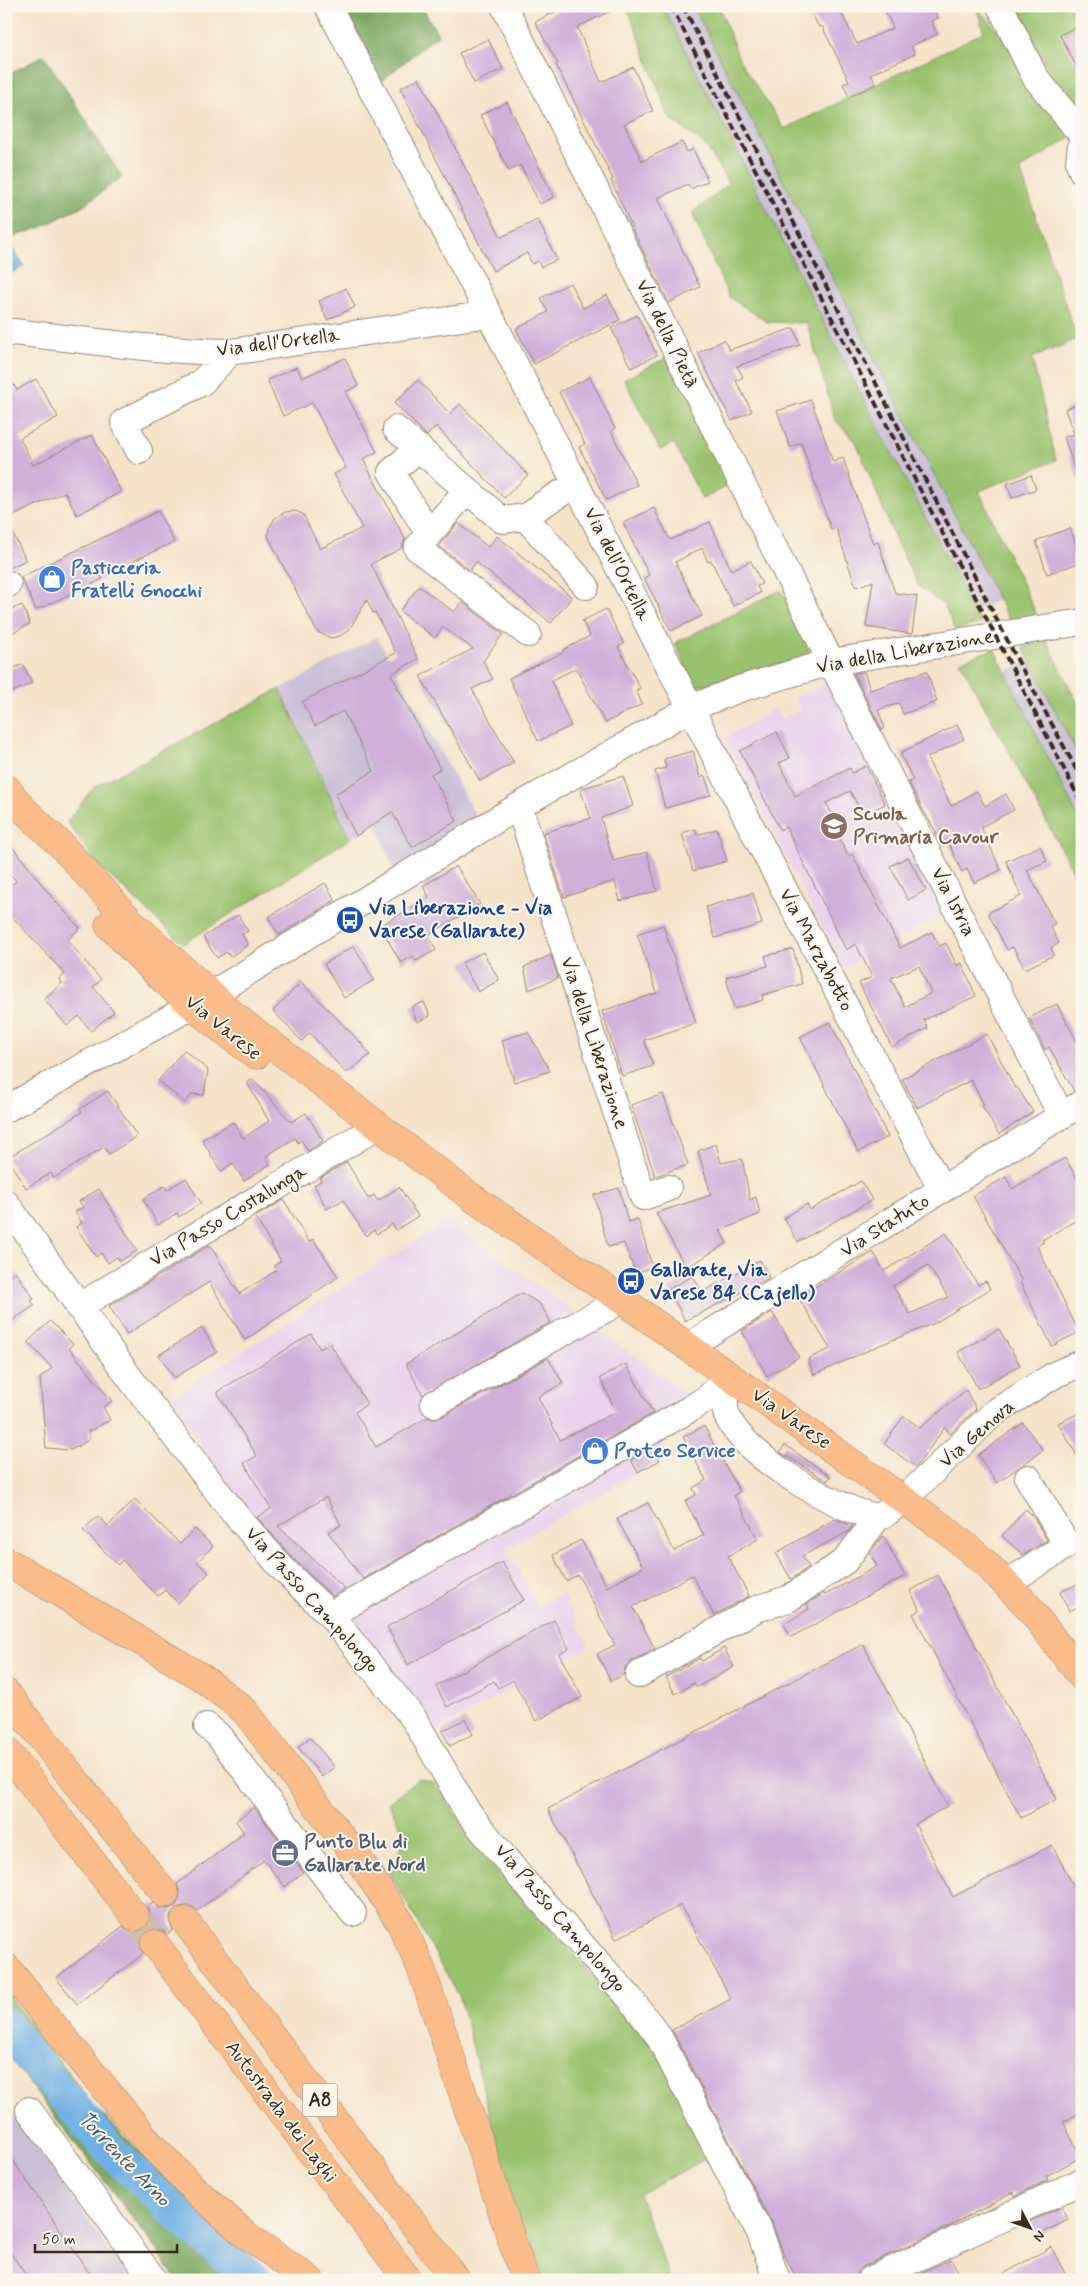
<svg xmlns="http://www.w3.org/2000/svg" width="1088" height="2286" font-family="Mynerve,sans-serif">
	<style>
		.built { fill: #e9d2ed }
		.industrial { fill: #c9bfd7 }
		.green { fill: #9ac16d; stroke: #6a7646 }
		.forest { fill: #7ba760; stroke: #5b683f }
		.water { fill: #71b0e4; stroke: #566d81 }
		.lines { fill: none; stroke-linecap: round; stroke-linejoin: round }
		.river { stroke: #71b0e4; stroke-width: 34 }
		.building { fill: #cfb0d9; fill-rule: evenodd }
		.highway-tunnel { stroke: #d0bea8; stroke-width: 28; stroke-dasharray: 28 14; stroke-linecap: butt }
		.minor-casing { stroke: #988674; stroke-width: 28 }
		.major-casing { stroke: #988674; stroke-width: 29 }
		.highway-casing { stroke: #988674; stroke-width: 29 }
		.minor { stroke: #fff; stroke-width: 26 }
		.major { stroke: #f9bc8a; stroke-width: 28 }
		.highway { stroke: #f9bc8a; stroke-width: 28 }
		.rail { stroke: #3b2a1e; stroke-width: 4; stroke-dasharray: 8 4; stroke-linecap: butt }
		.labels { text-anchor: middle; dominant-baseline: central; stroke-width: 4; stroke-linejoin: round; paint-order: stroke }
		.shield { fill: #fbf7ec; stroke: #75685c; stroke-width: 1 }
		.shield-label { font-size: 19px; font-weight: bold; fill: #3b2a1e }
		.street-label { font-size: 20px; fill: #3b2a1e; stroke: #fbf7ec }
		.shop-label { font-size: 20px; font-weight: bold; fill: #366cbe; stroke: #fbf7ec; text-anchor: start }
		.education-label { font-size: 20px; font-weight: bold; fill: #785e54; stroke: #fbf7ec; text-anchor: start }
		.transit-label { font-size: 20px; font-weight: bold; fill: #164399; stroke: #fbf7ec; text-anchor: start }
		.service-label { font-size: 20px; font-weight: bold; fill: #4e5e75; stroke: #fbf7ec; text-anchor: start }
		.water-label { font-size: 21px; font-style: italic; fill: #4e5963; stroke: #fbf7ec }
	</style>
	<rect width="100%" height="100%" fill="#fbf7ec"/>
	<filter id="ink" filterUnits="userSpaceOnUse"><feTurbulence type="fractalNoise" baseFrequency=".02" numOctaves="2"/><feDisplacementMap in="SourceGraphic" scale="10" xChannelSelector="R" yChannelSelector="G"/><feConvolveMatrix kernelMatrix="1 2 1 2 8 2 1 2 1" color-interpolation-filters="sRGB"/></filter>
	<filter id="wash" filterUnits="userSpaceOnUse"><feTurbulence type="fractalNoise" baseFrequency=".0096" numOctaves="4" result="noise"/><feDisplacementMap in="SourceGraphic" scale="20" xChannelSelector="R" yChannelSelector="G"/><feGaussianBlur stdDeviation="1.12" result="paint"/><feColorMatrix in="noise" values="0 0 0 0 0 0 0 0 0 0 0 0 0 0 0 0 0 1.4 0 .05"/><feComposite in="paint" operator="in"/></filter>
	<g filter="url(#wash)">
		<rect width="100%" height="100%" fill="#f5e3ca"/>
		<path class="built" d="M829,683l113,232 -99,53 -118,-230 51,-30 5,11 20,-10 -6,-11z
			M448,1220l262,191 -50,28 9,16 -163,93 32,59 25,-14 26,54 -154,84 -188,-208 -74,-127z"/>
		<path class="industrial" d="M663,6h30l306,593 -23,12 -123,-232z
			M377,637l100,181 -83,53 -18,-48 -26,16 -70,-150z
			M1029,661l53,102v62l-77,-153z
			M6,2103l10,15 114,162h-124z"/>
		<path class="green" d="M627,6h36l190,373 128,244 -26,7 -11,-25 -26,-19 -22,-45 -40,-99 -21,-22 -28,-97 -40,-1 -38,-25 -37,-84 37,-29 -23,-38 -37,-29z
			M693,6h26l20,53 45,70 200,-97 -8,-25 20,21 74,110 -50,31 57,170 -45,19 24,102 -77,31 59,127 -28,4z
			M1017,6h65v111l-22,-22z
			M670,356l64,127 -32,16 -28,-56 -14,7 -36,-71z
			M781,590l28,53v13l-114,31 -20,-44z
			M1046,639l36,73v51l-59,-115z
			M994,649l88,176v63l-122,-227z
			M280,689l70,150 -167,105 -86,-80 -30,-42 27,-35z
			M419,1779l17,5 48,74 79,84 97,114 49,101 -70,37 31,86h-129l-24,-61 -57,-221 -71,-127 17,-34 -18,-34z"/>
		<path class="forest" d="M339,6h83l16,29 -58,47z
			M44,55l78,122 -38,28 -44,23 -34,11v-163z
			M6,1991l87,114 91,90 91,85h-99l-22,-34 -148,-193z"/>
		<path class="water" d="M13,249l11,17 -14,8 -4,7v-28z"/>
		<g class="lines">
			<path class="river" d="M6,2027l102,121 82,78 65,54"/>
		</g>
		<g id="blocks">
			<path class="building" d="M566,6h55l-44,21 24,55 32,-15 20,44 -29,13 18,37 40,-19 5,10 6,-3 15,32 -18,8 -2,-5 -30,14 42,89 -31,16 -32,-64 -26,-59 2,-1 -57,-114 2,-1 -23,-42z
				M824,6h14l19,38 36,-16 -10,-22h49l6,12 -7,3 6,13 -26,12 4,8 -44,20 5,10 -27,13 -6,-13 6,-3 -27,-55 -3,1 -8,-15z
				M1082,24v53l-22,-42z
				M488,39l15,30 -29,14 -15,-30z
				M419,78l82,159 37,-17 19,40 -16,7 -3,-6 -6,3 -5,-11 -34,18 -93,-183z
				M507,102l47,95 -14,7 -20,-39 -11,6 -29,-56z
				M570,283l13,25 24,-13 13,25 -86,44 -18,-35 32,-17 -7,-14z
				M346,288l9,19 -28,13 -8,-19z
				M637,315l20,40 -26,13 -20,-40z
				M794,328l6,17 -63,21 6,11 -7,4 16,30 -20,10 -34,-68 26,-13 5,10z
				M345,358l13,28 -13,6 32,60 -14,7 42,80 -3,9 -31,16 47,95 -27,15 7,13 -2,2 2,-1 42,81 -9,5 26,47 -45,26 -20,-35 -36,24 -21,-42 39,-23 -31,-60 -28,15 -13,-24 94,-49 -21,-41 -2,1 -6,-13 -18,30 -9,6 -9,2 -14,-6 -49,-96 1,-8 6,-10 10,-6 10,-1 8,3 17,35 42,-21 -28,-54 12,-6 -34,-65 -29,13 -16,-36 30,-13 5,11z
				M6,371l11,19 19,-11 22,38 -38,21 13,27 59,-30 29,57 -44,23 -12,-23 -59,27z
				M590,377l25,52 -4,2 26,54 -31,15 -27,-53 6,-3 -26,-52z
				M418,380l32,34 10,-10 68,71 -24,23 -68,-72 -9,10 -33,-33z
				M811,400l22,62 10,-4 30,86 5,-2 17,51 22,3 -5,38 -46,-7 7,-46 -17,6 -20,-59 -5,1 -30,-86 -11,4 -13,-36z
				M1082,403v79l-3,1 -15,-46 10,-3 -9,-25z
				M1031,475l5,14 -24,9 -5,-14z
				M654,508l16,32 40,-18 21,48 20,-9 11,23 -5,2 3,7 -27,13 -22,-46 -3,2 -6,-14 -27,14 27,54 -31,15 -27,-53 5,-3 -26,-52z
				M158,511l16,31 -73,34 2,3 -67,31 -15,-33z
				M6,519l20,41 -19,9h-1z
				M458,523l30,24 9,-11 75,61 -21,26 -75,-61 -6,8 -31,-24z
				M1070,528l12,34 -35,12 -11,-33z
				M419,586l35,26 8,-10 41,32 -20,27 10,18 -21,10 42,74 -34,18 -60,-105 53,-27 -30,-22 -8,11 -35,-27z
				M22,605l8,19 -24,12v-24z
				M606,609l18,35 -6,3 22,41 -4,2 6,14 -37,19 -29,-55 -25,13 20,45 -33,15 -29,-63 55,-26 -1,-2 27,-14 -8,-15z
				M23,664l9,19 -26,12v-23z
				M927,671l10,31 -34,12 -4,-11 -21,7 7,18 -3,2 -28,-56 10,-2 6,18z
				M957,725l7,14 -37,19 24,48 26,-15 8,15 21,-12 8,16 -33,17 20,43 -27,13 -7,-14 -5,3 -15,-32 -5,3 -20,-35 -13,-26 4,-2 -13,-27z
				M777,732l13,26 -11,5 16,33 55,-28 2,5 14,-7 19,38 -22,11 -13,-24 -24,12 13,24 -4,2 13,27 4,-2 48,94 32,-16 7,14 7,-3 11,23 5,-3 14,33 -52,24 4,8 -36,19 -33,-64 13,-6 -16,-33 -10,6 -60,-123 -6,3 -40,-79zM919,966l12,27 -26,14 -14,-29z
				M693,751l7,27 5,-2 6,19 -46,13 -10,-37 11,-3 -2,-9z
				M623,776l10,30 -32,12 12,43 34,-9 10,39 -37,10 -5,-20 -51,16 -21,-64 48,-15 -11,-29z
				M696,829l1,6 20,-6 10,32 -34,10 -11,-38z
				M6,839l49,62 25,27 -13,12 34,40 -8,7 21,25 -23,19 -12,-15 -12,10 -23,-27 18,-16 -3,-4 6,-5 -59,-64v-21l10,-8 -10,-12z
				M1040,846l7,15 -20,9 28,54 -5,2 9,17 -8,5 3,7 -29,14 -12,-22 -6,3 -19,-37 33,-17 -15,-35z
				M908,857l18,33 -18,10 -18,-34z
				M456,866l24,38 -52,31 8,15 -20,11 -3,-5 -12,7 -21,-37 49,-29 -6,-11z
				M325,883l10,17 -56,35 -11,-18z
				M753,893l9,31 -47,14 -9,-31z
				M238,915l10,16 -6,3 6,11 -18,12 -3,-5 -10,6 -14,-21z
				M663,925l33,98 -52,17 9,26 -31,10 -20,-65 55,-18 -20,-59z
				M354,946l20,34 -30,18 -20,-34z
				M793,949l9,35 -40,11 1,5 -29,9 -8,-32 42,-11 -3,-10z
				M483,952l16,28 -21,12 -16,-29z
				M551,955l7,23 -29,12 -5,-23z
				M301,982l61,62 8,11 -24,18 -36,-40 -8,8 -29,-30z
				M424,1002l6,14 -13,6 -6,-15z
				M1057,1004l25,47v37l-8,3 -25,-44 -4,3 -16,-32z
				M830,1022l58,115 -30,15 -58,-115z
				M528,1032l22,39 -36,11 -12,-42z
				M987,1034l28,54 2,-1 16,25 -34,22 -17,-28 2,-1 -13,-25 -54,28 -15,-29z
				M184,1050l24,20 -4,25 -12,-1 -7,9 -27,-22z
				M253,1079l38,43 15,-9 17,28 -15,10 -7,-11 -3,3 -3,-5 -29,18 4,8 -26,17 -11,-18 -12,8 -19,-31 31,-18 10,16 26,-17 -22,-38z
				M108,1091l29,45 -28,18 -5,-7 -50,31 -3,-5 -25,15 -19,-30 75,-46 -2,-3z
				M663,1094l25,71 -33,11 -24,-71z
				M716,1144l5,19 21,-4 8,41 6,-3 4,17 -40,17 7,12 -41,25 -30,-55 55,-18 -13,-44z
				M1065,1158l17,29v30l-40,23 2,2 -7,4 42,86 -27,14 -32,-64 2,-1 -49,-85 33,-19 6,12z
				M347,1162l21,37 6,-4 4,6 21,-14 19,29 -22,14 -4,-6 -15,10 -3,-4 -8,6 -23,-36 -16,9 -13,-24 7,-4 -1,-3z
				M186,1178l15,25 -22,14 -2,-4 -19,12 -15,-26 21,-13 3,4z
				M861,1181l11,19 -74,42 -14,-24 23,-14 3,6z
				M619,1188l9,34 10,-3 14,47 -16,8 -12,-31 -16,4 -14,-52z
				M99,1189l38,62 -17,10 -3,-4 -9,6 -7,-10 -5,4 -20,-30 6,-4 -7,-11 8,-5 -4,-6z
				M284,1200l25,42 4,-3 25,38 -93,63 -36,-58 -82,52 -18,-28 101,-61 29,49 38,-24 -3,-4 7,-5 -26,-44z
				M946,1233l32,52 8,-4 4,8 -55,34 -55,22 -66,30 -6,-16 22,-10 -32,-52 75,-45 11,19zM928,1265l20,32 -38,17 -17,-28z
				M760,1260l9,18 -84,43 -16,-32 24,-13 9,16z
				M15,1271l19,28 -3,2 4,4 -29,20v-47z
				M522,1293l18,11 11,18 -128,73 -17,-31z
				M772,1312l27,45 -32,19 -25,-45z
				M50,1321l23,23 -4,4 43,53 -9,6 7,13 -21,11v9l-18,10 -25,-2 -6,-70 12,-10 -24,-26z
				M202,1328l15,24 -43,26 -15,-23z
				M999,1329l21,36 -42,24 -20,-37z
				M311,1334l9,15 10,-6 37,61 -12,8 21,35 52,-30 6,2 7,-2 107,-59 15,25 -25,14 22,43 56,-28 -16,-34 26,-14 27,49 -290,166 -35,-47 13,-7 -15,-28 -48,29 67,63 -13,7 -39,-38 -36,-41 14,-8 -27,-46 13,-7 -40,-64z
				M966,1390l10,19 -26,25 -5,-7 -29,40 -32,-23 20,-28 16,12z
				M1082,1412v52l-24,-41z
				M1023,1423l20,27 -46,33 -19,-28z
				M704,1426l36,66 -6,3 24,44 -30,17 21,40 -35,19 -22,-40 -59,32 22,42 -25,13 -5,6 -2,7 -12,6 -14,-27 18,-9 -37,-70 -12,6 -13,-26 28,-15 26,47 36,-20 -26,-48 31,-16 26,48 30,-16 -19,-34 11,-6 -3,-7 13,-8 -23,-43z
				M785,1445l45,31 -3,5 -47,-29z
				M652,1448l8,12 -22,12 -7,-12z
				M135,1499l45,45 15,-15 18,17 -16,16 12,11 -31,30 -13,-13 -7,6 -36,-36 -4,5 -35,-35 15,-14 10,10z
				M1026,1509l6,6 15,25 -24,15 -21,-19z
				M835,1519l18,7 -5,6 -46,24 7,11 -18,12 -15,-26z
				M883,1536l22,40 -114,61 -7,-13 25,-15 -2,-5 17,-11 1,2 52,-29 -7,-13z
				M502,1562l22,38 -116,65 -21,-38z
				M938,1575l119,224 -36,19 -108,-204 7,-4 -10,-19z
				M1082,1582v23l-13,6 -9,-19z
				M554,1620l15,29 -10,5 23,43 -46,24 -23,-41 -15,8 -4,-7 -47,26 -11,-21z
				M863,1644l85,162 -33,18 38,73 99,-52 30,57v210l-19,10 18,35 -35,19 2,4 -33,16 -1,-4 -66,35 -84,39 -8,9 -9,5h-50l-14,-28 -10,-26 -101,-196 59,-31 -50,-94 -65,34 -68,-130z
				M724,1648l10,19 -37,20 -3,-4 -19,11 -9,-17 34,-19 2,3z
				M465,1719l8,15 -23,12 -8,-15z
				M310,1737l24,30 -12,10 -24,-30z
				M254,1807l49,65 -18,15 -21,-27 -67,51 -6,-5h-8l-7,2 -6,7v8l3,7 -6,4 -5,-4 -8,-2 -9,4 -4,5 -1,8 3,9 -66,50 -21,-26 67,-52 7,6h8l6,-2 6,-8v-8l-3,-7 6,-4 6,5 8,1 8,-3 4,-6 1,-8 -3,-8 67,-51 -8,-12z
				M6,2150l88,130h-65l-23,-34z
				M1062,2207l6,13 -32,16 -7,-14z
				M1051,2247l15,28 -8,5h-65z
				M951,2259l12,21h-44l-2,-5z"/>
		</g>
	</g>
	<g filter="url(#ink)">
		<use href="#blocks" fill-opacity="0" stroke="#988674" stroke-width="1"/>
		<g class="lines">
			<path class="highway-tunnel" d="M135,1917l20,27"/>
			<g class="minor-casing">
				<path id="minor" d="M328,6l161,308 266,520 187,356
					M504,6l327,656 230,453
					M1000,6l35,71 47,58 -3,28 3,8
					M6,334l7,-2c73,8 144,19 217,20l259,-38
					M396,429l106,91 23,-3 61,69
					M419,448l-28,24 38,62
					M139,451l-15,-29 77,-39 29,-31
					M467,490l-50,58 111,86
					M526,518l14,-12 36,-22
					M6,584h2
					M519,806l124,391 25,-9
					M6,1109l186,-103 327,-200 172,-98 48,-19 92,-27 251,-40
					M6,1203l126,178 102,132 48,55 48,47 84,104 53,92 54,67 108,119 29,38 102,198 17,47
					M78,1307l288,-174 10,-9
					M687,1347l395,-244
					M730,1377c-2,9 -6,20 -5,30 4,42 114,105 153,110l10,-5 16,-13 91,-87 61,-38 26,-11
					M434,1404l188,-104
					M1007,1583l60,-38 -39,-67
					M330,1615l358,-205 19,-12 23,-21
					M638,1675l118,-66 32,-10 57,-38 33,-44
					M207,1726l11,9 135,178
					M29,2110l125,170
					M870,2280l212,-99"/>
			</g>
			<g class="major-casing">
				<path id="major" d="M6,788l16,20 37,35 73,80 106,96 232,177 152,104 327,232 34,29 43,43 56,73
					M109,925c45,48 93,92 147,130"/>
			</g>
			<g class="highway-casing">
				<path id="highway" d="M6,1561l195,116 44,34 122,160 33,51 21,46 104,312
					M6,1693l159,201
					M6,1750l129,167
					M185,1921l271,359
					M155,1944l253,336
					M6,1967l143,176 47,48 50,44 64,45"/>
			</g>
			<use href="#minor" class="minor"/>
			<use href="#major" class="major"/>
			<use href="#highway" class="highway"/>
			<path class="rail" d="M671,6l411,798
				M683,6l337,659 62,115"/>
		</g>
	</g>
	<defs>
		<g id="shop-disc" transform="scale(1.4375)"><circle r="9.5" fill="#3f7fe0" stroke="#fbf7ec"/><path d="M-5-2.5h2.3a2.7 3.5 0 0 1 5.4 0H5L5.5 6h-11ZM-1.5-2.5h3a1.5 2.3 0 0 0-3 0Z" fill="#fff"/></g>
		<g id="school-disc" transform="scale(1.4375)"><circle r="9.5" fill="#8d6e63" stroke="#fbf7ec"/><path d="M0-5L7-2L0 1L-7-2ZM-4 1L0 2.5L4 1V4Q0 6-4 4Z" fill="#fff"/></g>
		<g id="bus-disc" transform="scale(1.4375)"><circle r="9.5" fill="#1a4fb4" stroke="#fbf7ec"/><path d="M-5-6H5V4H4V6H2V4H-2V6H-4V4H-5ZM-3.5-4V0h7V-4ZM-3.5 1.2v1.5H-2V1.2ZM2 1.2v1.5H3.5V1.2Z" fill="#fff"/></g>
		<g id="office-disc" transform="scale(1.4375)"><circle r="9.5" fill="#5c6f8a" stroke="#fbf7ec"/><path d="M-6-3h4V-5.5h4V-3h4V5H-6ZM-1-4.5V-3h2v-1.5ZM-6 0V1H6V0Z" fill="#fff"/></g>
	</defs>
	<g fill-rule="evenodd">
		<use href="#shop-disc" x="52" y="579"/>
		<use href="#school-disc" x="834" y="826"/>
		<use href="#bus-disc" x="350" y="920"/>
		<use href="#bus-disc" x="631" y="1281"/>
		<use href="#shop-disc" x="595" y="1451"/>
		<use href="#office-disc" x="285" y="1853"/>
	</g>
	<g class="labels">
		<rect class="shield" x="302.5" y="2083.5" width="35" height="33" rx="4"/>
		<g class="shield-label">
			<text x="320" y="2100">A8</text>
		</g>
		<g class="street-label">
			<text transform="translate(667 334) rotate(64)">Via della Pietà</text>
			<text transform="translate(278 343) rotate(-7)">Via dell'Ortella</text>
			<text transform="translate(617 564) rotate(63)">Via dell'Ortella</text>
			<text transform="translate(905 652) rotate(-10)">Via della Liberazione</text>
			<text transform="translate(953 902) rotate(63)">Via Istria</text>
			<text transform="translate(816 950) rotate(62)">Via Marzabotto</text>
			<text transform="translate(223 1028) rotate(39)">Via Varese</text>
			<text transform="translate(594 1043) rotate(72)">Via della Liberazione</text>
			<text transform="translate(228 1216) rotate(-31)">Via Passo Costalunga</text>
			<text transform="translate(885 1226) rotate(-32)">Via Statuto</text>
			<text transform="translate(791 1419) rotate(35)">Via Varese</text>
			<text transform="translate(977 1434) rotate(-41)">Via Genova</text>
			<text transform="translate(312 1600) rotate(48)">Via Passo Campolongo</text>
			<text transform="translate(560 1918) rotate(49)">Via Passo Campolongo</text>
			<text transform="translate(281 2112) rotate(53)">Autostrada dei Laghi</text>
		</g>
		<g class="shop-label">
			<text x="71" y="568">Pasticceria<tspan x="71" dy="23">Fratelli Gnocchi</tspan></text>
			<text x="614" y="1451">Proteo Service</text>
		</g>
		<g class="education-label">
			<text x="853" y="814">Scuola<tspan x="853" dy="23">Primaria Cavour</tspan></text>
		</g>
		<g class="transit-label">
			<text x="369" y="908">Via Liberazione - Via<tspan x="369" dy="23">Varese (Gallarate)</tspan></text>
			<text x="650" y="1270">Gallarate, Via<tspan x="650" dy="23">Varese 84 (Cajello)</tspan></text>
		</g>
		<g class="service-label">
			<text x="304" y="1842">Punto Blu di<tspan x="304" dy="23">Gallarate Nord</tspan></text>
		</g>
		<g class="water-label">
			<text transform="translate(124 2159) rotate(46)">Torrente Arno</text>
		</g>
	</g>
	<rect width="1088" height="2286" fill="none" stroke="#fbf7ec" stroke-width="25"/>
	<g transform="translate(1030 2228) rotate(131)" stroke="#fbf7ec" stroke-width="4" paint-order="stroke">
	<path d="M0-4L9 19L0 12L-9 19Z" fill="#3b2a1e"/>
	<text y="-8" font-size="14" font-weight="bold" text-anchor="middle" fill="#3b2a1e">N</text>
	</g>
	<path d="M35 2244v8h142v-8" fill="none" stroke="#3b2a1e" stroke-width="2.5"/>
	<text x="42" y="2244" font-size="15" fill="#3b2a1e" stroke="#fbf7ec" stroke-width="4" paint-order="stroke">50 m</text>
</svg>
